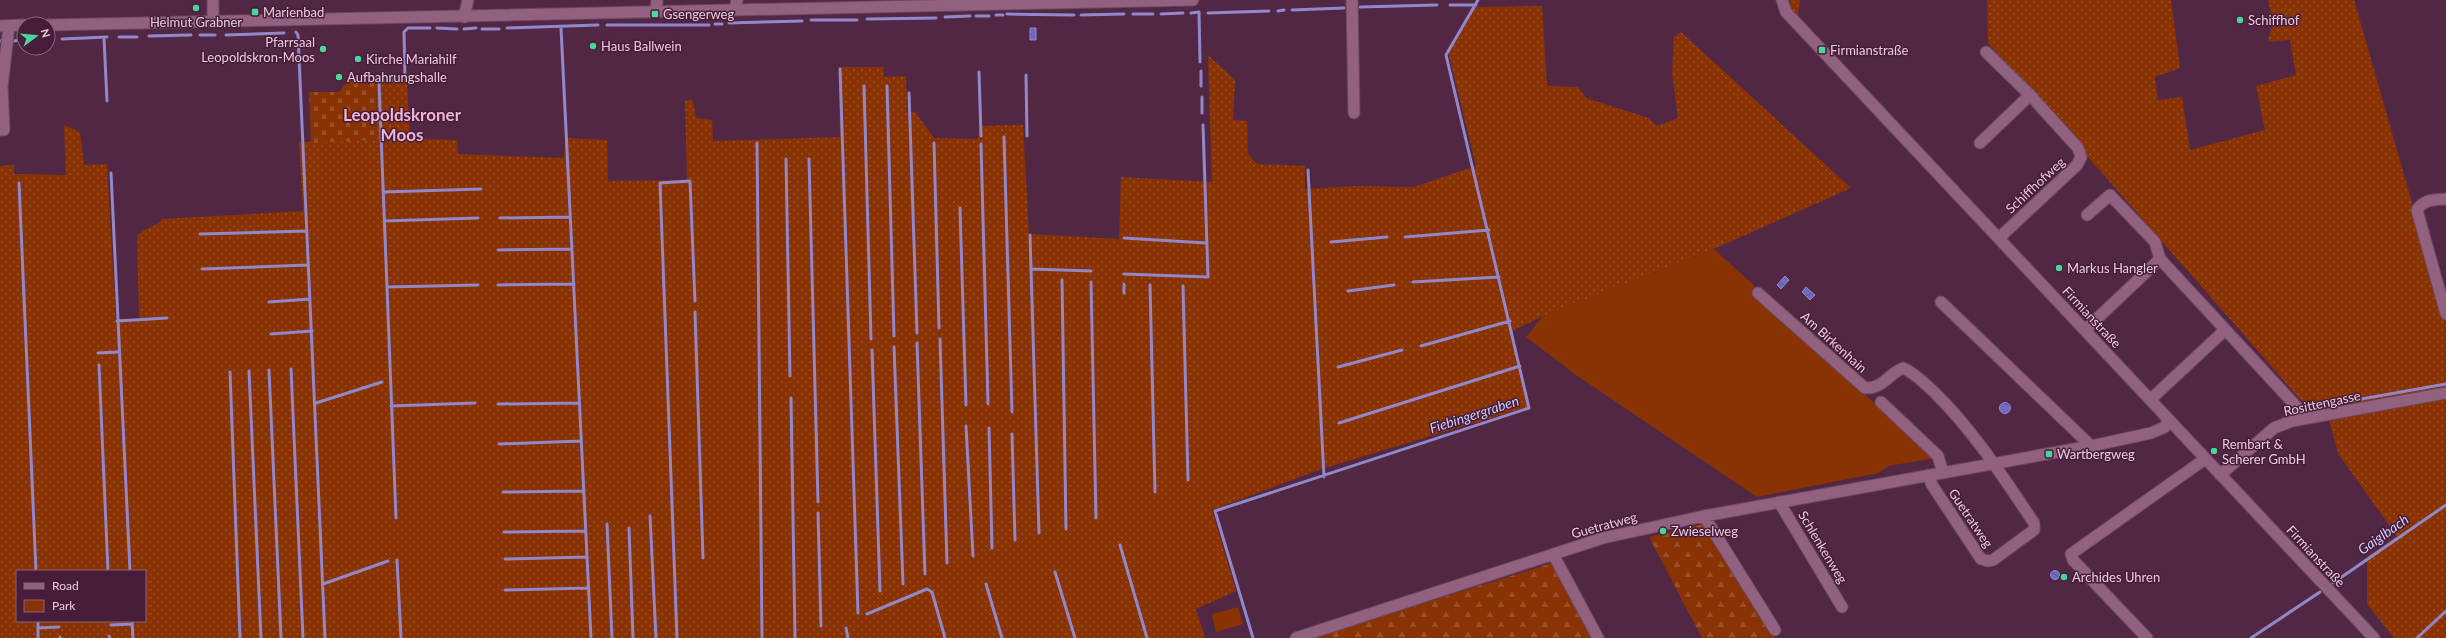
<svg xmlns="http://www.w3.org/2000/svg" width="2446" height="638" font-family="Lato,sans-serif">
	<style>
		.grass { fill: url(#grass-dots); fill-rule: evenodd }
		.forest { fill: url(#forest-firs) }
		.cemetery { fill: url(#cemetery-stones) }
		.green { fill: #893204 }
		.water { fill: url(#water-waves); stroke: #9288c9 }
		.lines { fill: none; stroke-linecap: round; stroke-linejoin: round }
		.stream { stroke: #9288c9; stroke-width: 3 }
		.minor-casing { stroke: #6c4760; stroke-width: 13 }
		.tertiary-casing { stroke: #6c4760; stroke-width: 13 }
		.minor { stroke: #91617f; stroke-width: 11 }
		.tertiary { stroke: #91617f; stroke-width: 11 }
		.poi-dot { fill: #4bd49b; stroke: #471d39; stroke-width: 1.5 }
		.labels { text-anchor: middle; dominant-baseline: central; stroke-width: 3; stroke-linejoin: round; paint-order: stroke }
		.poi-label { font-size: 13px; fill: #e9cddd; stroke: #471d39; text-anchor: start }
		.street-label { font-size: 13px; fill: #e9cddd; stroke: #471d39 }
		.water-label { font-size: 14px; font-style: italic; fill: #cbcdfb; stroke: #471d39 }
		.district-label { font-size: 17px; font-weight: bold; fill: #ecb6d6; stroke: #471d39 }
	</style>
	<defs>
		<pattern id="grass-dots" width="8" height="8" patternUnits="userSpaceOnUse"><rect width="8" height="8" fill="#893204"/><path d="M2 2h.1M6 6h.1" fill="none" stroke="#9a4e28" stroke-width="1.8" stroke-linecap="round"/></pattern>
		<pattern id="forest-firs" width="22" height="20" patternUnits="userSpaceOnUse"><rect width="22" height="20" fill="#893204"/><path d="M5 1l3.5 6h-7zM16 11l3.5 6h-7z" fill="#9a4e28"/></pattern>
		<pattern id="cemetery-stones" width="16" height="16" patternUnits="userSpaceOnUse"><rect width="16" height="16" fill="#893204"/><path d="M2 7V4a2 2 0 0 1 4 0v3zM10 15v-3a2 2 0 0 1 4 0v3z" fill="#9a4e28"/></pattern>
		<pattern id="water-waves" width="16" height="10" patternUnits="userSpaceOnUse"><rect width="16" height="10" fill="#6d6bc1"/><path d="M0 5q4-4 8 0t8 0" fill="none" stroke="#5d598e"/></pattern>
	</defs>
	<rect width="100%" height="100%" fill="#522743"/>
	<path class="grass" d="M1790,0h10l-3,18 -6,-8z
		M1987,0h184l9,68 -25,9 3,23 24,-3 8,53 75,-20 -9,-44 40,-11 -6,-35 -22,2 5,-21 -5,-21h86l92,322v316h-52l-27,-34v-47l30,-21 -58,-81 -11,-38 -16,-11 -5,1 -319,-364z
		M1542,6l5,80 31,1 8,11 62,20 9,8 21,-8 -6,-46 2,-35 7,-5 170,156 -137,61 -171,67 -33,16 18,75 -207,62 -109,41 24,81 -40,18 9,29h-1205v-472l14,-1v9l52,1 -2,-50 16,7 4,33 23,-1 9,156 23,-1 -2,-83c8,-9 18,-8 25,-17l141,-8 -4,-69 78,-2 -1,-60h31l3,59 47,1 1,14 106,4 1,-20 42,2 1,41 79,-1 -2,-79 7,-2 4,19 16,2 1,21 127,-4 -1,-70h44l1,10 22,-1 1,36h8l19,26 44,1 2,-13 43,-1 6,109 90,5 2,-62 91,5 -4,-127 27,25 -2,40 14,1 1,33 9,10 48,2v23l51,-3 58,1 62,-21 -28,-115 27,-44zM17,571h128v50h-128z"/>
	<path class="forest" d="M1704,524l64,101 6,13h-72l-53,-101z
		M1552,563l42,75h-282z"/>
	<path class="cemetery" d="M376,80l1,60 -66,3 -2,-51h30l9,-11z"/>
	<path class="green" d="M1714,249l44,40 -5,6 183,163 -48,8 -9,7 -122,24 -181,-122 -50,-38 17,-21z
		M1238,607l5,17 -27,8 -4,-18z"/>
	<path class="water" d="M1030,28h6v12h-6z
		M1785,276l4,4 -8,9 -4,-4z
		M1806,287l9,8 -5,5 -8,-8z
		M1999.5 408a5.5 5.5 0 1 1 11 0a5.5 5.5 0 1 1-11 0Z
		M2050.5 575a4.5 4.5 0 1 1 9 0a4.5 4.5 0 1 1-9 0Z"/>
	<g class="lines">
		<path class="stream" d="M1450,5h26
			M1360,7l77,-2
			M1292,10l52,-2
			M1278,11l6,-1
			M1191,13l8,-1 1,50
			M1208,13l61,-2
			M1007,14l67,1
			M1133,14h20
			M1161,14l22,-1
			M996,15h7
			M1081,15l43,-1
			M976,16h13
			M945,17l25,-1
			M867,19l69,-1
			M811,20h46
			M729,23l73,-2
			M715,24h7
			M607,25h102
			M437,28l20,1
			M507,28l91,-3
			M561,28l30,610
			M464,29l12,-1
			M482,29h17
			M296,32l2,3 27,603
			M200,35h15
			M226,35l58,-2
			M149,36l42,-1
			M119,37h18
			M104,38l3,63
			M48,39h2
			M62,39l45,-2
			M0,41h1
			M11,41l13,-1
			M840,69l18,544
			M1201,71v15
			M979,72l2,64
			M1026,75l1,61
			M864,86l7,253
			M887,86l7,250
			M909,93l8,240
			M1202,97v16
			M1004,137l8,275
			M757,143l5,495
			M934,143l5,185
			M981,144l7,260
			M786,159l4,217
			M809,159l9,343
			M1308,170l16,307
			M111,173l19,398
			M19,183l17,388
			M383,192l98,-3
			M960,208l6,197
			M500,218l70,-1
			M384,221l94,-3
			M200,234l106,-3
			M1030,235l9,298
			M1405,237l84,-7
			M1124,238l82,5
			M1331,242l56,-5
			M498,250l74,-1
			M202,269l106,-4
			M1031,269l60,2
			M1124,274l84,3 -5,-152
			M1062,280l4,249
			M1091,282l5,236
			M1413,282l86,-5
			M498,285l76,-1
			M1150,285l5,207
			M1183,286l5,194
			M387,287l91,-2
			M1348,291l46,-6
			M1124,293v-9
			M269,302l41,-3
			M695,312l8,246
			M117,321l50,-3
			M271,334l41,-3
			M940,339l7,224
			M917,343l8,231
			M1421,346l89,-25
			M894,347l9,237
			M872,350l8,241
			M98,353l20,-1
			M99,365l9,206
			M1338,367l64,-17
			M291,369l12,269
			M269,370l12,268
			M249,371l12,267
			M230,372l10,266
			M791,398l4,239
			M316,403l66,-21
			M498,404l81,-1
			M391,406l84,-3
			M2311,408l135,-24
			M1339,423l181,-57
			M966,426l7,130
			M989,428l3,120
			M1012,434l3,106
			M499,444l82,-3
			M503,492l80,-1
			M818,513l3,113
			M650,516l6,122
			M396,518l-17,-435 3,-2 23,-2 -1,-47 4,-4h22
			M607,524l5,114
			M629,528l4,110
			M504,532l81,-1
			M1120,545l27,93
			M505,559l82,-2
			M397,560l4,78
			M1055,572l20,66
			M2333,583l113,-78
			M323,584l65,-23
			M986,584l16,54
			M505,590l83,-2
			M867,614l60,-25 5,3 13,46
			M38,621v17
			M132,621l1,17
			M111,625l21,-1
			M38,628l21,-1
			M846,628l2,10
			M109,636l1,2
			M60,637v1
			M677,638l-17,-455 30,-2 5,120
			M1253,638l-38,-127 314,-103 -83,-353 32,-55
			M2251,638l69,-46
			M2417,638l29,-27"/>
		<g class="minor-casing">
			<path id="minor" d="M213,0v21
				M1352,0l2,113
				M1782,0l4,12 588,626
				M735,9l2,-9
				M656,11l1,-11
				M464,17l4,-17
				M1986,52l44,43 48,53 3,9 -4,8 -78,73
				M0,130h4l-2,-43 7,-61
				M1980,143l50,-48
				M2446,199c-12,1 -22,0 -29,11l29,104
				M2160,259l147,159
				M1758,293l107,95c18,1 23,-14 38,-20 12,5 21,15 31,24 40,39 69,85 100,131v7l-41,30 -5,1 -7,-2 -49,-74 -4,-10
				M1941,302l150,144
				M2085,330l75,-71 -5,-17 -45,-47 -23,20
				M2151,399l74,-69
				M1881,402l57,54 5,17
				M2220,475l54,-47 18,-7 154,-28
				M1779,502l63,105
				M1704,516l71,114
				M1553,554l45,84
				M1296,638l307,-100 101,-22 387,-70 60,-13 14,-6 3,-6
				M2147,638l-74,-78 -2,-6 134,-95"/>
		</g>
		<g class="tertiary-casing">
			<path id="tertiary" d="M48,25l1145,-25
				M0,26l24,-1"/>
		</g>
		<use href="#minor" class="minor"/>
		<use href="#tertiary" class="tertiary"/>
	</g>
	<g class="poi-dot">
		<circle cx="196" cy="8" r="4"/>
		<rect x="251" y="8" width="8" height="8" rx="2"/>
		<rect x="651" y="10" width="8" height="8" rx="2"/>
		<circle cx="2240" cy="20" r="4"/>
		<circle cx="593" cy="46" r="4"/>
		<circle cx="323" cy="49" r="4"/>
		<rect x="1818" y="46" width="8" height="8" rx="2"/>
		<circle cx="358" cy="59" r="4"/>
		<circle cx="339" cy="77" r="4"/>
		<circle cx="2059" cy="268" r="4"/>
		<circle cx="2214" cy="451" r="4"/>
		<rect x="2045" y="450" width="8" height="8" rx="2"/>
		<circle cx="1663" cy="531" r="4"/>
		<circle cx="2064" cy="577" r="4"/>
	</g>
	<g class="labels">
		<g class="poi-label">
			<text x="263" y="12">Marienbad</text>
			<text x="663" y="14">Gsengerweg</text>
			<text x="2248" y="20">Schiffhof</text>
			<text x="196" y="22" text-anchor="middle">Helmut Grabner</text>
			<text x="315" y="42" text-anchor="end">Pfarrsaal<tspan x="315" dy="15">Leopoldskron-Moos</tspan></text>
			<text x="601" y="46">Haus Ballwein</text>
			<text x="1830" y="50">Firmianstraße</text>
			<text x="366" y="59">Kirche Mariahilf</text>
			<text x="347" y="77">Aufbahrungshalle</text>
			<text x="2067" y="268">Markus Hangler</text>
			<text x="2222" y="444">Rembart &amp;<tspan x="2222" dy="15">Scherer GmbH</tspan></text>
			<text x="2057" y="454">Wartbergweg</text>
			<text x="1671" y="531">Zwieselweg</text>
			<text x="2072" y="577">Archides Uhren</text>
		</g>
		<g class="street-label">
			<text transform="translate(2035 185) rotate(-43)">Schiffhofweg</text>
			<text transform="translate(2092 317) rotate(47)">Firmianstraße</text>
			<text transform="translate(1834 342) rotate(42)">Am Birkenhain</text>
			<text transform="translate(2322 403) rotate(-12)">Rosittengasse</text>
			<text transform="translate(1971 518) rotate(56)">Guetratweg</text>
			<text transform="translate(1604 525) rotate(-15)">Guetratweg</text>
			<text transform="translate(1823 547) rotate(59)">Schlenkenweg</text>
			<text transform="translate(2316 556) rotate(47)">Firmianstraße</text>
		</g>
		<g class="water-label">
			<text transform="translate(1474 414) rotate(-18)">Fiebingergraben</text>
			<text transform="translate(2383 534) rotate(-35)">Gaiglbach</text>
		</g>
		<g class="district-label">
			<text x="402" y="114">Leopoldskroner<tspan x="402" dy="20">Moos</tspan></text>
		</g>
	</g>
	<rect x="16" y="570" width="130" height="52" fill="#471d39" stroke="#88637b"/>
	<rect x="24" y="583" width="20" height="6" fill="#91617f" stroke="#88637b"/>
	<text x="52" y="590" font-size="12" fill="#e9cddd">Road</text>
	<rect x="24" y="600" width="20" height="12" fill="#893204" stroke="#88637b"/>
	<text x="52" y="610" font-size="12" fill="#e9cddd">Park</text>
	<g transform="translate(36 36) rotate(74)"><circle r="19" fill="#471d39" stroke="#88637b"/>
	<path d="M0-3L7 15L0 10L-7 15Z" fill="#4bd49b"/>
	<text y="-6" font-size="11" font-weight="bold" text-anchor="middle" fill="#e9cddd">N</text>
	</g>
</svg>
